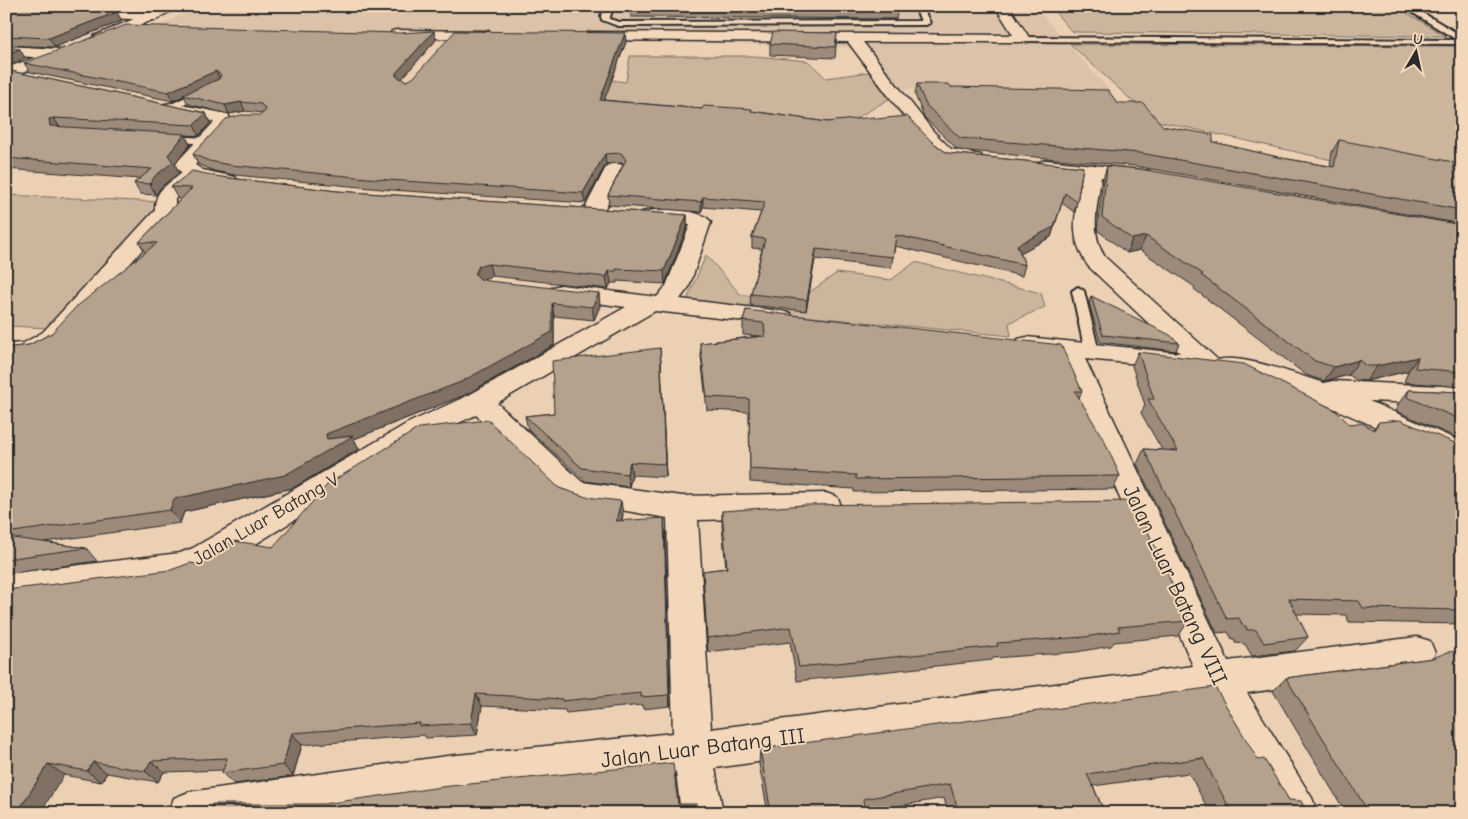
<svg xmlns="http://www.w3.org/2000/svg" width="1468" height="819" font-family="'Comic Neue',sans-serif">
	<style>
		.built { fill: #dbc2a9 }
		.green { fill: #cbb59d; stroke: #7b7064 }
		.lines { fill: none; stroke-linecap: round; stroke-linejoin: round }
		.service-casing { stroke: #2b2b2b; stroke-width: 4 }
		.minor-casing { stroke: #2b2b2b; stroke-width: 3 }
		.tertiary-casing { stroke: #2b2b2b; stroke-width: 3 }
		.service { fill: #f3d7ba; fill-rule: evenodd }
		.minor { fill: #f3d7ba; fill-rule: evenodd }
		.tertiary { fill: #f3d7ba; fill-rule: evenodd }
		.wall { fill: #9c8b7a; stroke: #2b2b2b }
		.shaded-wall { fill: #7f7163; stroke: #2b2b2b }
		.building { fill: #b5a28e; stroke: #2b2b2b }
		.labels { text-anchor: middle; dominant-baseline: central; stroke-width: 4; stroke-linejoin: round; paint-order: stroke }
		.street-label { font-size: 19px; fill: #2b2b2b; stroke: #f3d7ba }
		.near-street-label { font-size: 22px; fill: #2b2b2b; stroke: #f3d7ba }
	</style>
	<rect width="100%" height="100%" fill="#ebd0b4"/>
	<filter id="ink" filterUnits="userSpaceOnUse"><feTurbulence type="fractalNoise" baseFrequency=".02" numOctaves="2"/><feDisplacementMap in="SourceGraphic" scale="10" xChannelSelector="R" yChannelSelector="G"/><feConvolveMatrix kernelMatrix="1 2 1 2 8 2 1 2 1" color-interpolation-filters="sRGB"/></filter>
	<g filter="url(#ink)">
		<path class="built" d="M199,6h835l81,91 -218,-8 -29,-41 -711,-21z"/>
		<path class="green" d="M1050,6h345l51,30 -374,-4z
			M1070,44l390,2 2,16v127l-309,-69z
			M630,56h125l53,5 18,17 43,-6 20,27 -51,30 -225,-14 -25,-38 38,5z
			M6,195l176,8 -117,126 -55,-3 -4,4z
			M706,255l34,39 62,10 5,-10 30,-21 54,7 24,-18 126,31 4,14 -36,16 2,13 -326,-31z"/>
		<g class="lines">
			<g class="service-casing">
				<path id="service" d="M606,6h8l-5,13 10,3 302,-1 -7,-15h8l8,17 -4,2 -308,1 -16,-6 -1,-4z
					M1402,6h9l51,30v8l-439,-3 -4,-2 4,-2 434,3z
					M204,88l4,3 -1,2 -34,16 -8,-2z
					M169,136l38,2 5,3 -5,3 -41,-3 -2,-2z
					M1078,287l6,4 15,61 -7,4 -7,-4 -13,-61z"/>
			</g>
			<g class="minor-casing">
				<path id="minor" d="M6,6l150,6 7,4 -7,4 -150,-6z
					M995,6h14l21,33 -2,3h-165l70,89 18,18 30,6 2,4 -2,4 -7,2 -36,-7 -17,-19 -73,-97 -259,-2 -7,-4 7,-4 424,3z
					M397,30l92,1 7,4 -7,4 -97,-2 -2,-3 2,-3z
					M6,46l52,3 8,5 -8,5 -52,-4z
					M171,103l57,11 4,9 -37,42 8,5 32,7 3,4 -3,4 -7,2 -31,-6 -22,18v12l-3,4 -111,129 -22,11 -33,5v-16l18,-1 19,-11 112,-122c0,-21 11,-24 27,-37l-7,-6 3,-6 36,-39 -49,-10 -2,-4 2,-4z
					M1046,160l104,11 3,4 -3,4 -7,2 -42,-4c-3,27 -12,56 4,80l113,103c23,-7 82,16 106,23l9,-2 129,6v18l-93,-4 93,41v23l-154,-68 -52,-16 -39,-9 -2,-3c-15,4 -21,-4 -31,-13l2,3 -4,6 -9,2 -88,-8 143,302 189,-24 13,4 5,12 -5,12 -13,4 -170,24 65,105 6,15h-44l-65,-114 -494,69 8,45h-42l-5,-41 -229,24 -114,17h-165l6,-15 15,-6 258,-36 226,-23 -6,-215 -104,-18 -87,-85 -48,22 -211,131 -36,13 -175,21v-28l174,-21 13,-5 215,-125 61,-28 157,-88 -73,-10 -4,-5 4,-5 8,-2 96,12 9,-11 24,-61 -48,-5 -3,-4 3,-4c15,-4 60,-4 69,10l-22,65 -9,12 101,12 9,2 3,5 -3,5 -9,2 -126,-14 -158,92 85,79 100,14 144,-3 11,4 4,8 -4,8 -11,4 -128,3 13,209 482,-63 -135,-310 -40,-5 -4,-6 4,-6 9,-2 153,16 -92,-87c-22,-33 -11,-55 -6,-91l-43,-5 -2,-4 2,-4z
					M615,163l7,2 3,4 -22,43 -3,4 -7,2 -7,-2 -3,-4 22,-43 3,-4z"/>
			</g>
			<g class="tertiary-casing">
				<path id="tertiary" d="M164,6h19l-79,36 -5,1 -7,-4 2,-3z
					M61,48l5,2 3,3 -3,3 -60,23v-11z"/>
			</g>
			<use href="#service" class="service"/>
			<use href="#minor" class="minor"/>
			<use href="#tertiary" class="tertiary"/>
		</g>
		<path class="wall" d="M58,6h103l-12,4z
			M630,6h268l-2,13 -265,-2z
			M6,7l116,14 -67,26 -49,-2z
			M625,33l1,9 -22,58 98,9 49,2 76,11 49,-3 55,22 16,12 136,14 -6,35 -3,10 -12,-9 -11,34 -31,16 5,12 -3,11 -127,-30 -4,22 -76,-9 -9,52 -56,-6 1,-11 11,-45 -10,-1v-11l9,-25 -58,-5 -2,5 -92,-7 -1,-10 15,-30 -1,-2 -16,1 -21,39 -193,-13 -157,-15 -21,-4 -16,-7 -5,-10 68,-39 2,-2 -18,-2 -16,3 -41,-10 -4,-8 -11,5 -143,-29 -6,-9 412,-23 -34,38 4,3z
			M837,33l-2,25 -65,-3v-11z
			M6,70l200,43 4,10 -11,13 -14,-1 5,10 -15,19 4,9 -18,14 -5,8 -16,-1 -6,-11 6,-4 -134,-10z
			M917,84l200,19 46,23 50,16 69,16 48,8 2,-14 7,-12 118,55 5,1v28l-327,-58 -177,-16 -34,-33 -9,-22z
			M1107,166l355,59v162l-58,-5 4,-11 -42,10 -10,-1 -7,-5 -25,6 -18,-6 -112,-86 1,-2 -55,-37 -13,3 -30,-23 6,-51z
			M221,177l116,14 350,24v12l-22,57 -48,-3v2h-6l-3,6 -116,-13 -9,3 -1,1 118,26 -6,14 -40,-4v29l-89,50 -111,44 5,10 -66,39 -109,24 -4,11 -136,19 42,6 11,13 -91,13v-226l23,-3 23,-12 93,-81 -6,-10 42,-43h-3l-7,-12z
			M1091,296l88,47 -3,8 -76,-9 -11,-39z
			M746,310l336,81 -3,7 41,78 -7,13 -259,3v-3l-104,-7 -1,-70 -42,-2 -6,-54 -1,-13 60,-7 -17,-1v-14z
			M660,348l6,129 -34,-2 -3,12 -44,-6 -57,-52 -3,-13 29,-3z
			M1138,352l211,72 24,5 6,-7 83,24v178l-113,-2 -3,-7 -50,-1 12,23 -13,14 -43,5 -7,-12 -10,-1v-4h-3l-4,-7 -11,1 -80,-169 7,-15 18,1 -21,-37 4,-8 -13,-39z
			M1409,390l53,2v48l-66,-29 2,-7z
			M559,488l64,26 -1,7 43,10 5,175 -27,3 -1,-4 -76,8 -1,-3 -83,-4 -5,29 -51,3 -2,-3 -122,10 -9,31 -59,8 -12,-11 1,-3 -59,2 -6,10 -51,-9 -6,9 -37,-7 -58,38 165,-243 33,-5 69,-18z
			M722,511l467,110 -11,15 -64,6 -3,4 -35,6 -83,6 -1,2 -195,21 -7,-39 -82,10 -5,-81 23,-3 -4,-42z
			M1433,658l29,155h-116l-73,-122 13,-13z
			M760,749l498,11 31,40 18,13h-97l-21,-40 -96,13 12,27h-157l-4,-15 -79,14v1h-97l-9,-49z"/>
		<path class="shaded-wall" d="M147,6h14l-12,4z
			M117,12l5,9 -67,26 -6,-9z
			M434,31l2,9 -37,42 -3,-9z
			M625,33l1,9 -25,67 -1,-9z
			M20,49l5,9 -19,8v-12z
			M216,71l4,9 -37,15 1,1 -11,5 -5,-9z
			M241,102l4,9 -16,3 -4,-9z
			M206,113l4,10 -11,13 -5,-11z
			M54,118l6,10 -10,-2 -1,-7z
			M185,134l5,11 -15,19 4,9 -18,14 -5,8 -6,-11 18,-29z
			M605,154l1,10 -21,39 -2,-10z
			M1065,193l-14,44 -37,19 3,-11z
			M703,197v10l-2,5v-10z
			M687,215v12l-22,57 -1,-13z
			M1146,236l-6,14 -13,3 5,-14z
			M816,249l-1,10 -9,52 1,-11z
			M489,264l3,12 -9,3 -4,7 -4,-12 4,-8z
			M609,271l2,12 -3,6 -2,-12z
			M599,293l1,13 -6,14 -2,-13z
			M552,303l2,13v29l-89,50 -111,44 5,10 -66,39 -109,24 -4,11 -10,-13 4,-11 153,-60 -1,-5z
			M660,348l1,13 5,116 -1,-13z
			M1418,357l-10,14 -42,10 11,-15z
			M1359,360l-10,15 -25,6 10,-14z
			M630,462l2,13 -3,12 -2,-13z
			M621,501l2,13 -4,20 -3,-13z
			M664,518l1,13 5,175 -1,-11z
			M476,694l6,12 -5,29 -6,-12z
			M292,733l10,12 -9,31 -10,-11z
			M151,761l13,11 -6,10 -13,-11z
			M93,762l14,11 -6,9 -14,-11z
			M48,764l16,11 -24,38h-23z"/>
		<path class="building" d="M6,7l111,5 -68,26 -43,-2z
			M126,25l273,8 35,-2 -38,42v3l10,5 7,-3 42,-47 170,2 -25,67 102,9 2,-3 48,3 -1,2 76,11 47,-5 2,2 31,-3 24,25 16,12 136,14 -6,35 -12,-9 -11,34 -37,18 8,20 -129,-30 -3,22 -77,-8 -9,51 -56,-6 14,-55 -13,-2 13,-35 -62,-5 -2,5 -93,-7 18,-35 -5,-7 -16,1 -22,39 -194,-13 -159,-15 -21,-4 -16,-7 33,-35 15,-4h20l5,-5 -5,-6 -20,-2 -16,3 -42,-10 36,-16 2,-4 -5,-4 -48,21 -144,-29z
			M773,32l64,1 -2,14 -65,-3z
			M6,47l14,2 -14,5z
			M6,70l200,43 -12,12 -140,-7 -5,1 1,7 135,8 -17,21 5,7 -18,14 -5,8 -16,-1 18,-14 -146,-11z
			M917,84h32l2,3 157,3 9,13h26l20,23 50,9v7l69,16 52,9 5,-27 114,22 4,33 5,1v14l-322,-57 -180,-15 -34,-33z
			M1107,166l33,3 322,56v147l-47,-4 3,-11 -41,9h-11l-7,-6 -25,7 -19,-6 -114,-86 2,-1 -57,-38 -14,3 -30,-22z
			M192,171l29,6 116,14 350,24 -23,56 -48,-2v2h-7l-3,6 -117,-13 -10,2 -4,8 5,5 8,2 111,12 -7,14 -40,-4v29l-91,50 -135,52 1,5 26,-3 -68,39 -111,24 -4,11 -164,23v-185l23,-3 23,-12 23,-25 82,-65 -18,-1 53,-54 -21,-1z
			M1091,296l79,39 9,8 -76,-8z
			M746,310l315,35 21,46h-7l30,51 15,34 -264,3v-4l-106,-6 -1,-70 -42,-2 -7,-54 65,-7 -1,-13 -21,-2z
			M660,348l5,116 -35,-2 -3,12 -45,-6 -57,-52 29,-3 -2,-52z
			M1138,352l106,12 91,46 14,14 13,-1 12,7 5,-8 21,-2 62,26v164l-99,-2 -4,-7 -70,-2 19,38 -44,6 -8,-13h-9l-1,-4h-3l-4,-8 -12,1 -83,-170 34,2 -30,-52h6z
			M1409,390l53,2v28l-55,-23z
			M488,420l71,68 27,9 35,4 -5,20 48,-3 5,177 -28,2v-4l-79,8v-2l-86,-5 -5,29 -52,3 1,-3 -128,10 -9,32 -61,8 5,-15 -76,3 -6,10 -52,-9 -6,9 -39,-7 -31,49h-11v-223l165,-20 19,-7 14,2 9,-11 21,-13 39,6 55,-63 91,-56z
			M1134,501l55,120 -71,6 2,4 -35,6 -88,6 1,3 -199,21 -8,-40 -84,11 -4,-67 24,-3 -5,-57 83,-6z
			M6,537l80,11 -80,11z
			M1462,651v162h-93l-83,-135 147,-20 15,-6z
			M1215,687l43,73 6,-1 25,41 12,1 6,12h-75l-29,-55 -116,16 18,39h-146l-9,-29 -87,15 2,14h-94l-11,-64z
			M673,763l5,41h18l1,9h-487l2,-9h112l117,-17z"/>
	</g>
	<g class="labels">
		<g class="street-label">
			<text transform="translate(266 519) rotate(-30)">Jalan Luar Batang V</text>
		</g>
		<g class="near-street-label">
			<text transform="translate(1175 585) rotate(65)">Jalan Luar Batang VIII</text>
			<text transform="translate(703 748) rotate(-7)">Jalan Luar Batang III</text>
		</g>
	</g>
	<rect width="1468" height="819" fill="none" stroke="#f3d7ba" stroke-width="25"/>
	<rect x="12" y="12" width="1443" height="794" fill="none" stroke="#2b2b2b" stroke-width="2" filter="url(#ink)"/>
	<g transform="translate(1416 52) rotate(9)" stroke="#f3d7ba" stroke-width="4" paint-order="stroke">
	<path d="M0-4L9 19L0 12L-9 19Z" fill="#2b2b2b"/>
	<text y="-8" font-size="14" font-weight="bold" text-anchor="middle" fill="#2b2b2b">U</text>
	</g>
</svg>
